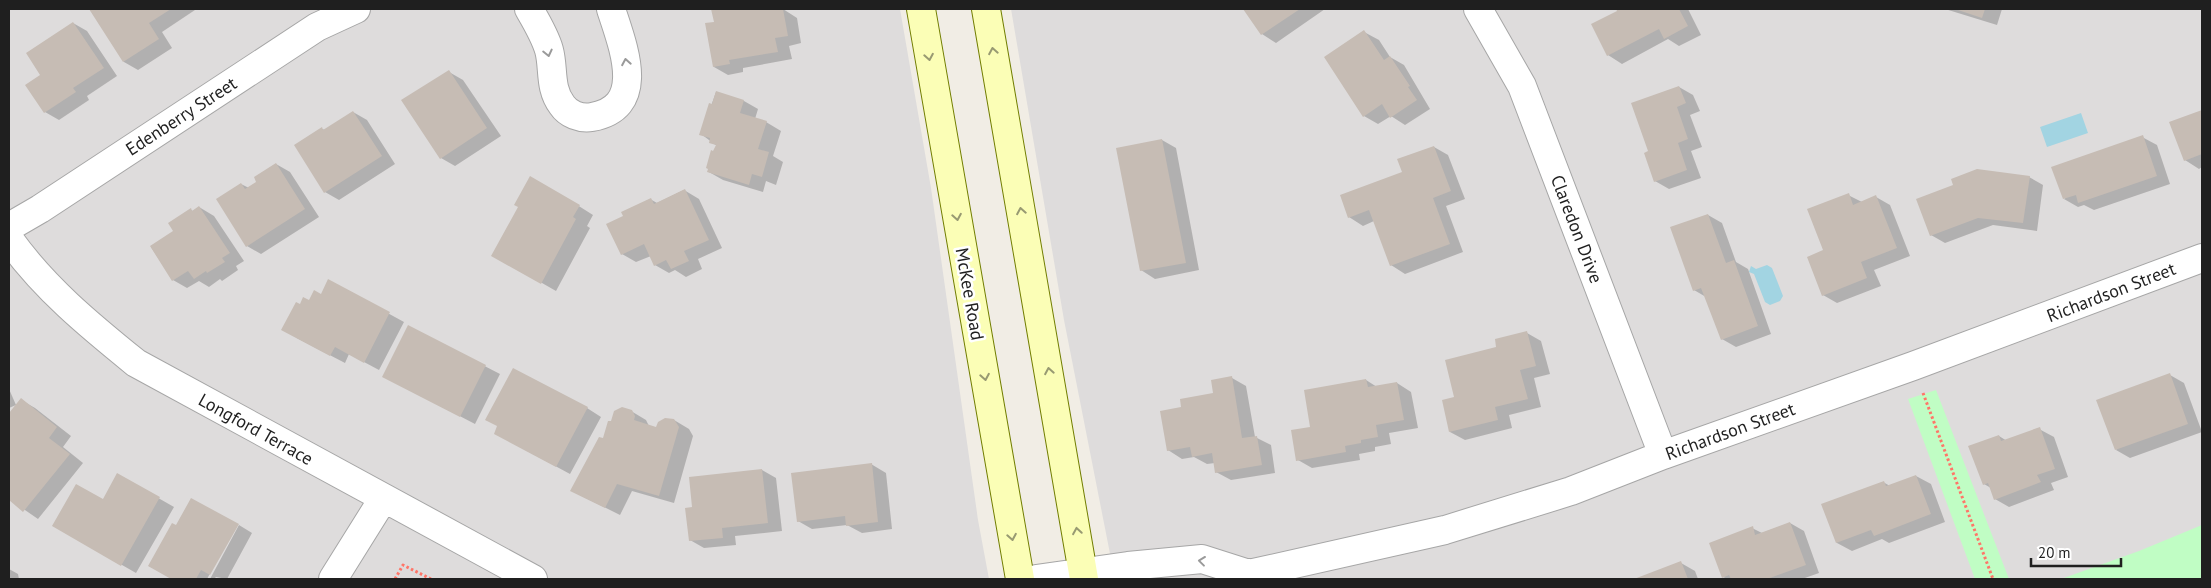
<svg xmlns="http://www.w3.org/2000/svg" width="2211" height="588" font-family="'PT Sans',sans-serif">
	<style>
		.residential { fill: #dedcdc }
		.park { fill: #c0fdc4 }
		.water { fill: #a2d4e2 }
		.shadow { fill: #0003 }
		.building { fill: #c6bcb4 }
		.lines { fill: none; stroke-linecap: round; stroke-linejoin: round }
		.minor-casing { stroke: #a6a6a6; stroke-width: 30 }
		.secondary-casing { stroke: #717d00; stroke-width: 30 }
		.path { stroke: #ff7568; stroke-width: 3; stroke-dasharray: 2.5 2.5; stroke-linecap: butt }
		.minor { stroke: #fff; stroke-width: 28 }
		.secondary { stroke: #fbfeb6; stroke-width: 28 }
		.oneway { stroke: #989a72 }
		.oneway2 { stroke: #9a9a9a }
		.labels { text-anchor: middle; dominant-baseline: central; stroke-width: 5; stroke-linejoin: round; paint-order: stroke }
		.street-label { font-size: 18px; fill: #1f1f1f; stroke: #fff }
	</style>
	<rect width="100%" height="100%" fill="#f1ede5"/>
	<path class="residential" d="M9,9h891l31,179 47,332 11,59h-980z
		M1011,9h1191v570h-1087l-51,-259z"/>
	<path class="park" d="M1936,390l73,189h-34l-67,-180z
		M2202,525v54h-141l78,-28z"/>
	<path class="water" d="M2081,113l7,20 -41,14 -7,-20z
		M1767,265l5,3 11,28 -3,5 -10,4 -5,-3 -11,-28 -5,-2 2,-6 5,3z"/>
	<path class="shadow" d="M90,9h104l1,1 -33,22 10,16 -34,22 -14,-8z
		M713,9h70l14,9 4,25 -12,3 3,13 -49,9v4l-15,3 -14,-8 1,-44z
		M1244,9h81l-49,34 -14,-9z
		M1617,9h71l13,26 -22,11 -11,-7 -46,25 -14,-9 10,-44z
		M1945,9h57l-5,16z
		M73,23l14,8 30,45 -30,20 2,4 -30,20 -14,-8 -3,-36z
		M1364,32l15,8 11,17 14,8 26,44 -25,16 -14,-9 -13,8 -14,-8z
		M449,72l14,8 38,56 -46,30 -14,-8z
		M1679,87l14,8 7,16 -10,4 12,32 -11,4 10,27 -32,11 -14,-8 -5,-29z
		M716,92l28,9 14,8 -3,10 11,3 15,9 -8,25 10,6 -7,23 -10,-4 -3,11 -40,-12 -14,-8 8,-26 -16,-12z
		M2202,111v56l-3,2 -14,-9 -14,-37z
		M353,112l14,8 28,44 -56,36 -14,-8 -3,-63 3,1z
		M2142,137l15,8 13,39 -76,26 -10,-5 -6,2 -14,-8z
		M1162,140l14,8 23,122 -44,9 -14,-9z
		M1434,147l14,8 17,44 -19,7 17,46 -58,22 -14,-9 -17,-44 -11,5 -14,-9z
		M276,164l14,8 29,45 -58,37 -14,-8 -6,-62 8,4 9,-5z
		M2029,177l14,8 -6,46 -44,-6 -48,18 -14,-8z
		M684,190l15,9 23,49 -24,11 4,10 -16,8 -11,-7 -6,3 -14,-8 -4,-9 -15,6 -14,-8 3,-38 25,-17 7,4z
		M1848,195l14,7 14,-5 14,8 20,51 -36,14 7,16 -44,17 -14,-8 2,-44z
		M574,203l19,12 -6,11 3,2 -34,63 -63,-36 27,-48z
		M199,207l15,9 30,45 -8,5 2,4 -16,11 -2,-2 -11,8 -10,-6 -12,7 -14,-8 -22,-33 24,-16 16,-21 2,1z
		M1708,215l14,8 14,39 12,7 23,65 -35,13 -14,-8 -16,-42 -12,-7z
		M329,281l75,41 -25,48 -30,-16 -4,9 -48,-25 4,-33 21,-10z
		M409,327l91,47 -25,50 -77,-40z
		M1527,333l14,8 9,33 -16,4 7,29 -32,8 3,13 -47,12 -15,-8 5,-34 43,-50z
		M2170,375l14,8 18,49 -72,26 -14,-8z
		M1232,378l14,8 9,51 16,8 4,28 -44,7 -15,-8 -1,-9 -8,1 -13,-7 -12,2 -14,-9 15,-42 31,-14z
		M1366,380l11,7 20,-4 14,9 7,36 -29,5 2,11 -16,3v4l-16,3 1,6 -48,8 -14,-8 14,-32z
		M9,389l7,16 -7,3z
		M21,400l14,8 36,28 -8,11 20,16 -45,56 -29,-20v-84z
		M587,408l14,9 -31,57 -61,-33z
		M631,411l15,9 3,6 8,2 17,-8 15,9 4,7 -19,67 -42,-12 -12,24 -48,-24 32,-52z
		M2039,429l15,8 14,40 -17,6 3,7 -45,17 -14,-8 -4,-11 -7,-4 15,-48 8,5z
		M871,464l15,9 6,56 -30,4 -15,-8 -35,4 -14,-8z
		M762,470l14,8 6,53 -47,5 1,9 -32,3 -14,-8 4,-32z
		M118,475l56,32 -38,66 -82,-47 49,-26z
		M1916,476l15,8 14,38 -56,21 -7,-4 -30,12 -15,-8 -14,-38 60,-23 7,4z
		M1790,523l14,8 15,42 -17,6h-75l-4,-2 29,-49 10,5z
		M237,524l-30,55h-34l-24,-13 28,-39z
		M239,525l13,8 -25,46 -11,-2 -2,2h-4z
		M1681,563l14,8 3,8h-61z
		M9,569l9,5 1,5h-10z"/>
	<path class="building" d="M89,9h82l-22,14 10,16 -36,23z
		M711,9h59l1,1 12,-1 5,27 -13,2 3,14 -49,8 1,4 -17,3 -8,-44 9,-1z
		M1243,9h57l-39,26z
		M1616,9h63l9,17 -24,13 -5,-10 -52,27 -16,-32 26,-13z
		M1955,9h30l-3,9z
		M73,22l31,46 -31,20 3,4 -32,21 -19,-28 15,-10 -14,-22z
		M1364,30l20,30 6,-4 20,30 -2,1 9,13 -27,18 -8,-14 -19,13 -39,-60z
		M449,70l38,58 -47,31 -39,-59z
		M1679,86l7,17 -9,4 11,32 -10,4 9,27 -33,12 -10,-29 4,-2 -17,-48z
		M716,91l28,9 -4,13 27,8 -9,28 11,3 -7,25 -10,-3 -3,11 -42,-13 1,-3 -2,-1 5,-18 2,1 3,-6 -7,-2 1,-5 -11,-3 10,-32 3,1z
		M2202,110v44l-18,7 -15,-39z
		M353,111l29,45 -58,37 -30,-48 28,-18 1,3z
		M2143,135l14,41 -79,27 -2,-8 -13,4 -12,-32z
		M1162,139l24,124 -46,8 -24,-123z
		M1434,146l17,45 -18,7 17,46 -60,22 -21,-56 -21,8 -8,-23 62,-23 -5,-13z
		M276,163l29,46 -59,38 -30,-48 25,-16 4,6 11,-7 -2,-5z
		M1977,169l53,7 -7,47 -45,-5 -48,18 -14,-37 37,-14 -2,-6z
		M530,176l50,29 -7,12 3,2 -35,65 -50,-28 27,-49 -4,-2z
		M685,189l24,51 -25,11 5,10 -18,8 -5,-9 -12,6 -10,-22 -23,11 -15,-31 17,-8 -2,-4 30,-14 3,6z
		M1849,193l4,12 23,-10 21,53 -36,14 6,16 -45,18 -15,-39 16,-7 -16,-41z
		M199,206l31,47 -8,5 3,4 -18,11 -1,-2 -12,8 -6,-8 -16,10 -22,-35 23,-15 -5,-8 23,-15 1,3z
		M1708,214l18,49 8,-3 24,66 -37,14 -20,-52 -8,3 -23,-64z
		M328,279l62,33 -26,51 -29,-16 -5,9 -49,-26 15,-28 4,2 3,-7 6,3 5,-10 7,4z
		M408,325l78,40 -26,52 -78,-40z
		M1527,331l9,35 -16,4 8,29 -33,8 3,13 -49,12 -7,-32 12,-3 -9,-37 51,-13 -1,-8z
		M513,368l75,39 -32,60 -62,-33 3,-8 -12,-6z
		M2170,373l18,51 -73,26 -19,-50z
		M1232,376l10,62 15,-2 5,29 -47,8 -3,-20 -20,4 -2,-10 -23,4 -7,-40 21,-4 -1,-8 33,-6 -2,-13z
		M1366,379l2,8 29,-5 7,38 -28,5 2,12 -17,3v3l-16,3 1,6 -50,9 -5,-31 19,-3 -6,-37z
		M21,398l36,29 -8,11 21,16 -47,58 -14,-12v-87z
		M622,407l10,3 3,6 -1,4 22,7 2,-5 7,-4 9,1 5,8 -20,69 -42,-12 -12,24 -35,-17 29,-54 4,1 5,-17h3l3,-10z
		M2040,427l15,42 -18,6 4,7 -47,18 -6,-17 -5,2 -15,-39 31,-11 2,6z
		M872,463l6,59 -32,4 -1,-10 -48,6 -6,-49z
		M762,469l6,54 -46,5 1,10 -34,3 -4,-33 7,-1 -3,-30z
		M117,473l43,24 -39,69 -69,-40 24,-42 27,15z
		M1916,475l15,39 -57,22 -3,-6 -35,13 -15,-39 63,-23 2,5z
		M191,498l48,26 -29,51 -9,-5 -5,9h-25l-23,-13 24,-43 4,2z
		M1790,522l16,43 -39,14h-36l-2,-4 -7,3 -13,-35 44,-17 2,9z
		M1681,561l7,18h-54z"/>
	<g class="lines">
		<g class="minor-casing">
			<path id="minor" d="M529,9c7,12 16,27 20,41 5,18 0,38 13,55 6,9 18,14 30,12 57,-10 30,-73 19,-108
				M1478,9l44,77 141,369
				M9,227l31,-18 277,-182 39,-18
				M9,239c35,49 80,86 127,124l397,216
				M333,579l50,-80
				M1036,579l92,-13 74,-7 47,15
				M1242,579l7,-5 196,-44 126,-39 92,-36 250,-89 289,-108"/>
		</g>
		<g class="secondary-casing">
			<path id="secondary" d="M921,9l99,570
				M986,9l98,570"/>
		</g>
		<path class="path" d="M1923,393l70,186
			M395,579l8,-14 28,14"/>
		<use href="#minor" class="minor"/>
		<use href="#secondary" class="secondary"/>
	</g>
	<defs><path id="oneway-chevron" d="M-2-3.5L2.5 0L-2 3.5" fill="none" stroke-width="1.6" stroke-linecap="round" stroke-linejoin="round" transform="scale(1.25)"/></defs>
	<g class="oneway">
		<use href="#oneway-chevron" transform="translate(993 51) rotate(-100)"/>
		<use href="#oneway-chevron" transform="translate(929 57) rotate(80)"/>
		<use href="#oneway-chevron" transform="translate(1021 211) rotate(-100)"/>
		<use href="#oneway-chevron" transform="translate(957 217) rotate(80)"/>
		<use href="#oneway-chevron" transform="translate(1049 371) rotate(-100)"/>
		<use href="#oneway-chevron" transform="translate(985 377) rotate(80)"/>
		<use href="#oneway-chevron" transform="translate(1077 531) rotate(-99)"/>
		<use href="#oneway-chevron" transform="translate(1012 537) rotate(80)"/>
	</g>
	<g class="oneway2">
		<use href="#oneway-chevron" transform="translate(548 53) rotate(77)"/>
		<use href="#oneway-chevron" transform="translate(626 62) rotate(-100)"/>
		<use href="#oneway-chevron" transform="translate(1202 561) rotate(-173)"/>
	</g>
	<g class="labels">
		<g class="street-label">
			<text transform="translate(181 116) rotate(-33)">Edenberry Street</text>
			<text transform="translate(1577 229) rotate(69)">Claredon Drive</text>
			<text transform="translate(2111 292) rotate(-21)">Richardson Street</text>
			<text transform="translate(970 294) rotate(80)">McKee Road</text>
			<text transform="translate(256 429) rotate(29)">Longford Terrace</text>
			<text transform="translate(1730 431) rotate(-20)">Richardson Street</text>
		</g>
	</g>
	<rect width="2211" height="588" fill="none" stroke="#1f1f1f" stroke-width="20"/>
	<path d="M2031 558v8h90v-8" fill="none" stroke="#1f1f1f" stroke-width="2.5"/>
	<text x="2038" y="558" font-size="15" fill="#1f1f1f" stroke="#ffffff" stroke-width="4" paint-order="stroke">20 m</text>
</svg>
